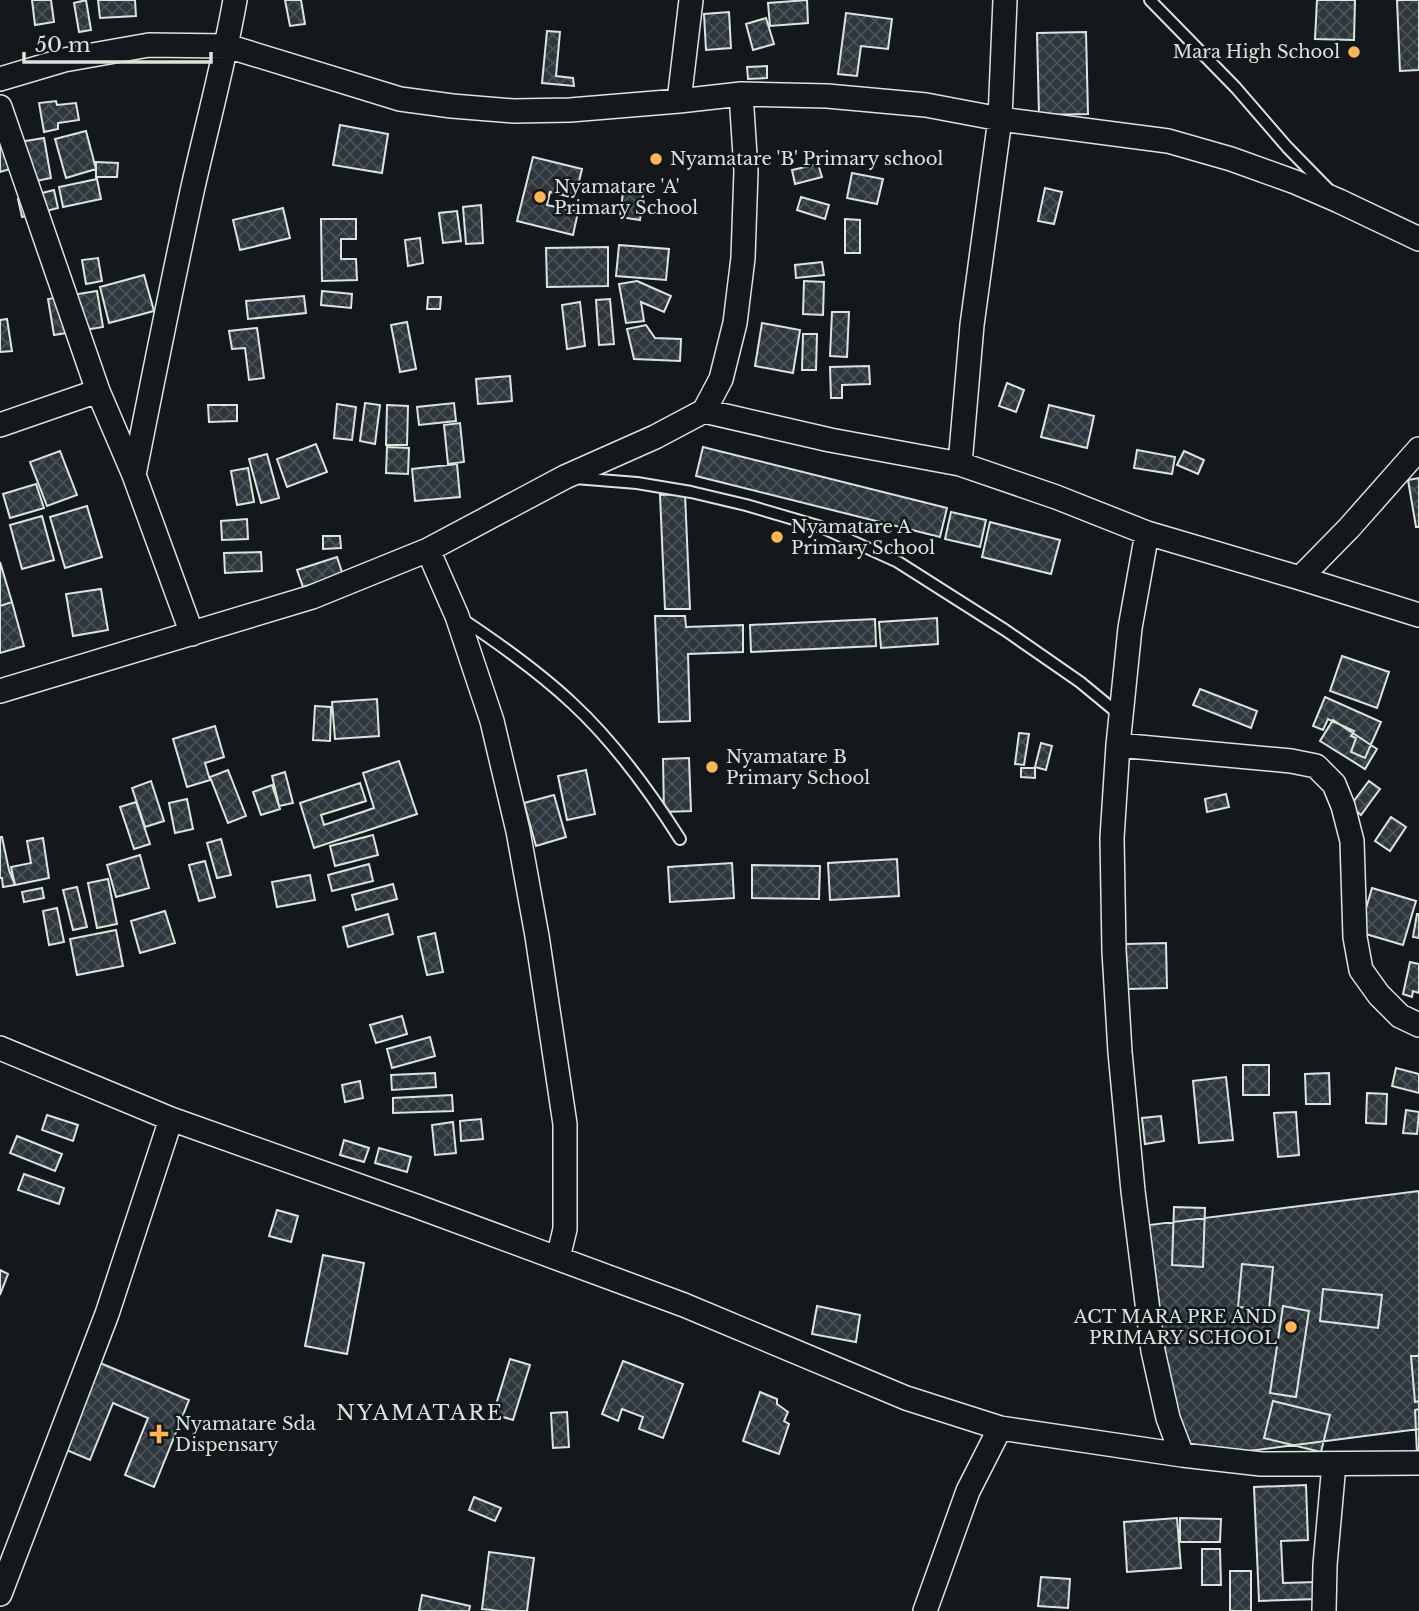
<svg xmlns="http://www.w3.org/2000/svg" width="1419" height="1611" font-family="'Libre Baskerville',serif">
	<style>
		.building { fill: url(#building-cross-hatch); stroke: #d8e6dc; stroke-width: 2 }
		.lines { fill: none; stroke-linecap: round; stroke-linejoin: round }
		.service-casing { stroke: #d8e6dc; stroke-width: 14 }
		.minor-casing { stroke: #d8e6dc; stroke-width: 26 }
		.service { stroke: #14181c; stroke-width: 10 }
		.minor { stroke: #14181c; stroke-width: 23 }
		.poi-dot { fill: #ffb74d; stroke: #14181c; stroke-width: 2.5 }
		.labels { text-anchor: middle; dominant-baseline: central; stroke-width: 5; stroke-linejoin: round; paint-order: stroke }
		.poi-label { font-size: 18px; fill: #d8e6dc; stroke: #14181c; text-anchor: start }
		.quarter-label { font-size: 21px; letter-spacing: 2px; fill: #d8e6dc; stroke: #14181c }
	</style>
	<defs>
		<pattern id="building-cross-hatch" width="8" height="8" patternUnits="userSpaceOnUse" patternTransform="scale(1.75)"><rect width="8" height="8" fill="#2c363c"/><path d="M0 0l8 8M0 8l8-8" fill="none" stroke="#4a5358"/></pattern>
	</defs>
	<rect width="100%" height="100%" fill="#14181c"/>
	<path class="building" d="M32,0h19l3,22 -19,3z
		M86,0l5,30 -12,2 -5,-29z
		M98,0h37l1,16 -36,2z
		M285,0h16l4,24 -15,2z
		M807,0l1,23 -38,3 -2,-23z
		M1317,0h38l-1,40 -39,-1z
		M1397,0h22v70l-19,1z
		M729,12l2,36 -25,2 -2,-36z
		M846,13l46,6 -4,30 -27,-3 -4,30 -19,-2z
		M766,18l8,26 -21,6 -7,-26z
		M547,31l13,1 -4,44 17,2 1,8 -32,-3z
		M1086,32l2,82 -49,1 -2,-82z
		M767,66v12l-19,1 -1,-12z
		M56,101l1,4 19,-2 3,17 -21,3v6l-14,3 -5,-29z
		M340,125l48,9 -6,39 -49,-8z
		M0,131l13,37 -13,4z
		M86,131l10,38 -30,9 -11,-39z
		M44,138l7,40 -30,6 -8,-41z
		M533,157l49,12 -7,29 -25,-6 -3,13 31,7 -5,23 -56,-14z
		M96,162l22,1 -1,14h-21z
		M818,164l4,13 -27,7 -3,-14z
		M852,173l31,6 -6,25 -30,-6z
		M97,179l4,20 -38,8 -4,-20z
		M624,184l20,3 -4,33 -20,-3z
		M1045,188l17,4 -8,32 -16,-3z
		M54,190l4,18 -36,9 -4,-18z
		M801,197l28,8 -4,14 -28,-9z
		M481,205l2,38 -17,1 -3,-37z
		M283,208l7,30 -50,12 -7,-30z
		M457,211l4,30 -18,2 -4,-30z
		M321,219h35v20h-15v20h15l1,21 -35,1z
		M845,219l15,1v33h-15z
		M420,238l3,25 -15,3 -3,-26z
		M619,245l50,4 -3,31 -50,-4z
		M608,247v39l-61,1 -1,-39z
		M98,258l4,23 -16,3 -4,-24z
		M822,262l2,13 -28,3 -1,-13z
		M144,275l10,36 -45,12 -9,-36z
		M637,281l34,15 -7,16 -23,-10 3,19 -18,2 -7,-39z
		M804,281l20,1 -1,33 -20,-1z
		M97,291l6,36 -49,8 -6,-36z
		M322,291l30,3 -1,14 -30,-3z
		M304,296l2,17 -58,6 -2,-18z
		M428,297h13l-1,12h-13z
		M610,299l4,45 -15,1 -3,-45z
		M580,302l5,44 -18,3 -5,-44z
		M832,312h17l-2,45 -17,-1z
		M7,319l5,32 -12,1v-32z
		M407,322l9,47 -16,3 -9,-47z
		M762,323l38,7 -7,43 -38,-7z
		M646,325l9,13 26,1 -1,22 -46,-2 -7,-30z
		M257,328l7,50 -15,2 -4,-32 -13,1 -3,-18z
		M803,334h14l-1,36h-14z
		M869,366l1,18 -28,1v13h-11l-1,-31z
		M510,376l2,25 -34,3 -2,-25z
		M1007,383l17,7 -8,22 -17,-6z
		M365,403l15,2 -5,39 -15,-3z
		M454,403l2,18 -37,4 -2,-18z
		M337,404l19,3 -4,33 -18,-2z
		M208,405h29v16l-28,1z
		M387,405l21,1 -1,39h-21z
		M1049,405l45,11 -7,32 -46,-11z
		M460,423l4,39 -16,2 -4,-39z
		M316,444l11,28 -40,15 -10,-28z
		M387,447l22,1 -1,26 -22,-1z
		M703,447l244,61 -7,29 -244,-61z
		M1137,450l38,7 -3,17 -38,-6z
		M60,451l17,44 -30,11 -17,-44z
		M1184,451l20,9 -6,14 -21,-9z
		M267,454l12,44 -18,5 -12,-44z
		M457,464l3,33 -45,4 -3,-32z
		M248,468l6,34 -17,3 -6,-34z
		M1419,478v49h-3l-8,-47z
		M36,484l8,24 -34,10 -7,-24z
		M685,494l5,115h-25l-5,-114z
		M87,506l15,51 -37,11 -15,-51z
		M951,512l35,8 -6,27 -35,-8z
		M42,516l12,44 -32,9 -12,-44z
		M247,519l1,20 -26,1 -1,-19z
		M990,522l70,18 -9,34 -69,-17z
		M323,536h17l1,12 -18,1z
		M261,552l1,19 -37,2 -1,-20z
		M337,557l6,18 -40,12 -6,-17z
		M0,562l12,40 -12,4z
		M101,589l7,41 -35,6 -7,-42z
		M12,602l12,44 -24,7v-47z
		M655,616h30l1,11 57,-2v27l-55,2 2,67 -31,1z
		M937,618l1,26 -57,4 -2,-26z
		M875,619l1,27 -125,6 -1,-27z
		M1342,656l47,16 -12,36 -47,-17z
		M1200,689l57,22 -6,17 -58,-23z
		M1325,697l56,25 -16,36 -14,-6 5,-14 -5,-2 3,-5 -26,-12 -5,11 -10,-4z
		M377,699l2,37 -44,3 -3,-37z
		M315,706l16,1 -1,34 -17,-1z
		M1333,720l44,29 -12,20 -45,-28z
		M215,726l9,31 -19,6 5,17 -23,7 -14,-48z
		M1019,733l10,1 -5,31 -9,-1z
		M1041,743l11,3 -6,24 -11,-3z
		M689,758l2,53 -27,1 -1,-53z
		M399,761l18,53 -103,34 -14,-45 60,-20 6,18 -45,14 3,10 50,-17 -11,-35z
		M1021,768h14v10l-14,-1z
		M228,770l18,46 -18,7 -18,-46z
		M586,770l9,44 -28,6 -9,-44z
		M285,772l8,31 -14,3 -7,-30z
		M151,781l13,40 -19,6 -13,-39z
		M1369,781l11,8 -19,26 -11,-9z
		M272,785l8,24 -19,6 -8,-23z
		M1226,794l3,13 -22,5 -2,-13z
		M554,795l12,42 -30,9 -12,-43z
		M187,799l6,30 -18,4 -6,-30z
		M136,802l14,42 -16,5 -14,-42z
		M1391,817l15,10 -16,24 -15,-10z
		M373,835l5,20 -43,11 -5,-20z
		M0,837h2l7,33 6,15 -12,2 -1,-9h-2z
		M43,838l6,40 -34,7 -4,-18 20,-4 -4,-22z
		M221,839l10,36 -14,3 -10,-35z
		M140,855l9,33 -33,9 -9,-32z
		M897,859l2,37 -69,4 -2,-37z
		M205,861l10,36 -16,4 -10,-36z
		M732,863l2,35 -64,4 -2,-35z
		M369,864l4,17 -41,10 -4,-16z
		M752,865l68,1 -1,33 -67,-1z
		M310,875l5,25 -38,7 -5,-25z
		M108,879l9,45 -20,4 -9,-45z
		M393,884l4,15 -41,11 -4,-15z
		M77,887l10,40 -14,3 -10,-40z
		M42,888l2,10 -20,4 -2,-10z
		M1372,888l44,13 -13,44 -44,-13z
		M57,908l7,34 -15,3 -6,-34z
		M165,911l10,32 -35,10 -9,-32z
		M388,914l5,20 -45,13 -5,-20z
		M1417,914h2v24l-6,-1z
		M116,930l7,36 -46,9 -7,-36z
		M435,933l8,39 -16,3 -9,-38z
		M1166,943l1,45 -40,1 -1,-45z
		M1410,962l9,2v29l-6,-2 -1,6 -9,-3z
		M402,1016l5,18 -31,9 -6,-18z
		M430,1037l5,19 -43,12 -5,-19z
		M1243,1065h26v30h-26z
		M1396,1068l23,6v19l-27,-7z
		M435,1073l1,14 -44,3 -1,-15z
		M1329,1073l1,31h-24l-1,-30z
		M1226,1077l7,63 -34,3 -6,-62z
		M360,1081l3,17 -18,4 -3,-17z
		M1367,1093l20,1 -1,30 -20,-1z
		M452,1095l1,16 -60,2v-15z
		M1406,1110l13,2 -2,22 -14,-1z
		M1296,1112l3,43 -21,2 -4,-44z
		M47,1115l31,10 -5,16 -31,-11z
		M1161,1116l3,25 -19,3 -3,-26z
		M481,1119l2,20 -22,2 -1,-20z
		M453,1122l3,31 -21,2 -3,-30z
		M17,1136l45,18 -7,17 -45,-18z
		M344,1140l25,8 -5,14 -24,-7z
		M379,1148l32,9 -4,15 -32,-9z
		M24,1174l40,14 -5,16 -41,-14z
		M1419,1191v238l-240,31 -30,-235z
		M1174,1207l31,1 -2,59 -31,-2z
		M277,1210l21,6 -7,26 -22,-6z
		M323,1255l41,8 -17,91 -42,-8z
		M1242,1264l31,3 -4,43 -31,-3z
		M0,1270l8,4 -8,21z
		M1323,1289l59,6 -4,33 -58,-7z
		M817,1306l43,9 -4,27 -44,-8z
		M1283,1306l26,5 -13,86 -26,-4z
		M1411,1356h8v45l-4,1z
		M510,1359l20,6 -17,55 -20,-6z
		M623,1361l60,23 -20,54 -24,-9 4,-12 -21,-8 -4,12 -16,-7z
		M100,1363l89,37 -35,87 -29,-12 23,-57 -35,-15 -23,57 -26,-11z
		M760,1392l17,7v5l11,8 -4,9 5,3 -10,30 -36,-13z
		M1273,1401l57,14 -9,37 -57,-14z
		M1419,1409v45h-2l-2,-44z
		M567,1412l2,35 -16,1 -2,-35z
		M1306,1485l2,55 -27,1 2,42 34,-1v17l-58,2 -5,-114z
		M474,1497l27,11 -6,13 -26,-11z
		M1177,1518l4,50 -54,4 -3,-50z
		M1180,1518l41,1 -1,23h-40z
		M1202,1549h18l1,36h-19z
		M489,1552l45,6 -7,53h-27l-18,-2z
		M1230,1571h21v40h-21z
		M1041,1577l29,2 -2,29 -30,-2z
		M422,1595l48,11 -1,5h-50z"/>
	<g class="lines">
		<g class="service-casing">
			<path id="service" d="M1150,0l86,88 51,59 41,42
				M575,478l62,5 54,9 55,13 75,22 77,35 107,68 75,52 40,33
				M462,619c39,26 77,53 111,85 42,39 76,86 107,135"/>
		</g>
		<g class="minor-casing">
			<path id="minor" d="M0,79l64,-19 85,-15 78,1 173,53 52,7 62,5 56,-1 109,-9 62,-7 86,2 99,9 74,14 168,22 63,18 64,23 44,19 80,38
				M679,101l12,-101
				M0,107l98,284 36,84 58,159
				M704,411l126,29 130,24 96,33 91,36 153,45 119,37
				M0,425l98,-34
				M960,464l12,-139 28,-206 5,-119
				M134,475c19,-96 38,-192 59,-288 14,-62 31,-124 42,-187
				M1147,533l-17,95 -12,117 -6,93 2,113 6,101 13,139 20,160 15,67 14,37
				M428,550l29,66 35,105 26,110 19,105 28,188v105l-7,29
				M1300,578l49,-50 70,-79
				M0,691l312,-94 116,-47 137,-73 90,-40 49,-26 17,-32 14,-56 8,-65 3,-87 -5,-77
				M1118,745l173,16 25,5 18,18 9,22 9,35 3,96 6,33 18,25 21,21 19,9
				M0,1048l171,71 245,87 268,99 222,93 94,30 182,27 79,9 158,-1
				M0,1594l107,-280 64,-195
				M925,1611l43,-120 32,-63
				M1324,1611l1,-46 9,-101"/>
		</g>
		<use href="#service" class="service"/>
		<use href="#minor" class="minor"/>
	</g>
	<g class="poi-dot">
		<circle cx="1354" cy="52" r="7"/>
		<circle cx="656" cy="159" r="7"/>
		<circle cx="540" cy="197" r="7"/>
		<circle cx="777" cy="537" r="7"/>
		<circle cx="712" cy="767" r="7"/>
		<circle cx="1291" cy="1327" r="7"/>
		<path d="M155.5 1423.5h7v7h7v7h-7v7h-7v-7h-7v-7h7z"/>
	</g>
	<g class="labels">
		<g class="poi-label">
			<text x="1340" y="52" text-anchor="end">Mara High School</text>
			<text x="670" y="159">Nyamatare 'B' Primary school</text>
			<text x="554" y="187">Nyamatare 'A'<tspan x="554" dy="21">Primary School</tspan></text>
			<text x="791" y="527">Nyamatare A<tspan x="791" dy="21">Primary School</tspan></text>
			<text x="726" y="757">Nyamatare B<tspan x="726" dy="21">Primary School</tspan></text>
			<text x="1277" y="1317" text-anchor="end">ACT MARA PRE AND<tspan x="1277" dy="21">PRIMARY SCHOOL</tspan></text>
			<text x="175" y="1424">Nyamatare Sda<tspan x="175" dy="21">Dispensary</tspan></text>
		</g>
		<g class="quarter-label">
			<text x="420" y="1413">NYAMATARE</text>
		</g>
	</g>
	<path d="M24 52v10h187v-10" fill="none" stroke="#d8e6dc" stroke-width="3.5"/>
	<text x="35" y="52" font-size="21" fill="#d8e6dc" stroke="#14181c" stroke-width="5" paint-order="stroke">50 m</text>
</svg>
